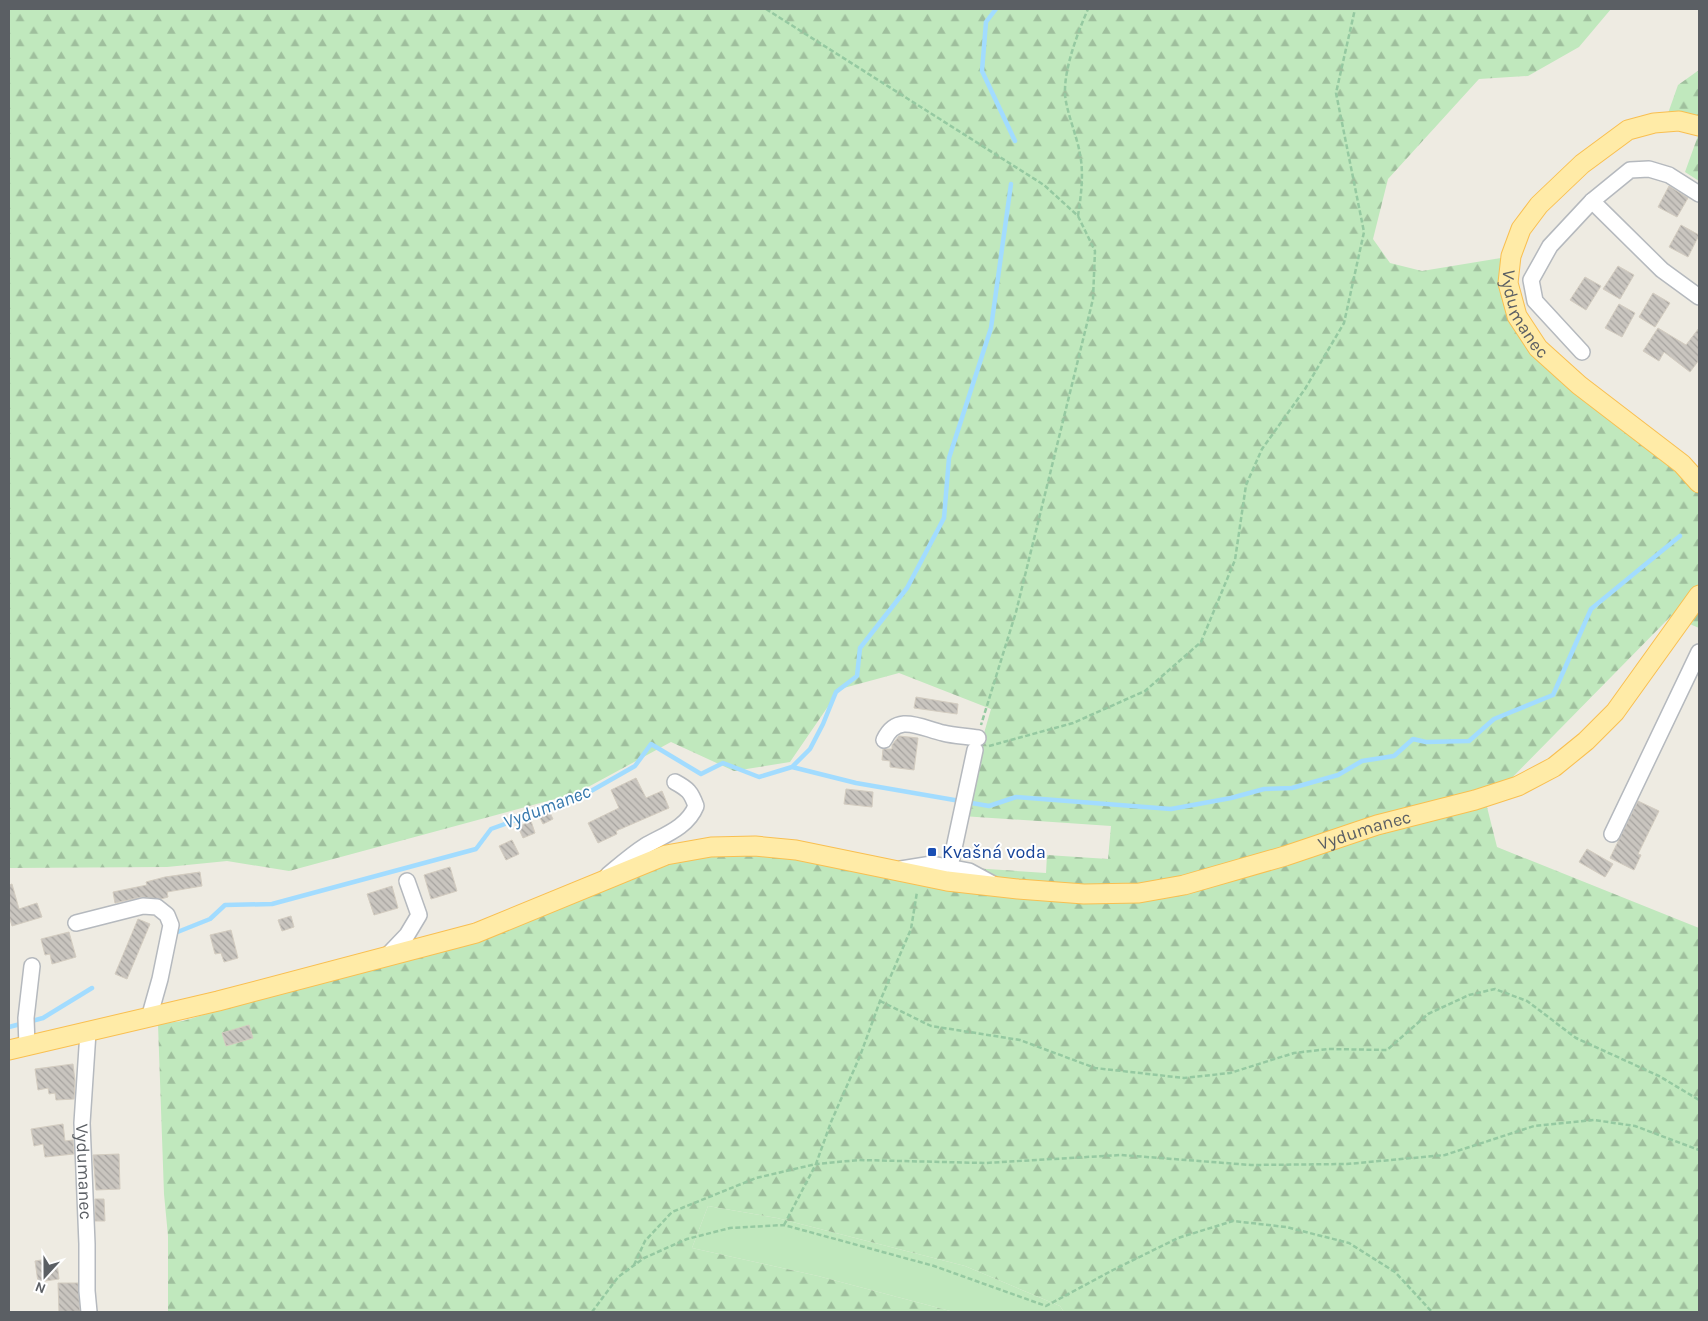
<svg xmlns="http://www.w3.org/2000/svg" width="1708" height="1321" font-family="Karla,sans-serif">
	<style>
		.green { fill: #c0e8bd }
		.forest { fill: url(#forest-firs); fill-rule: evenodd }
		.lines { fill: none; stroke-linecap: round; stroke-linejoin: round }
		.stream { stroke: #a2dcff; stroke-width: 4.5 }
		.building { fill: url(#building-back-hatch); stroke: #d3ccc0 }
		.minor-casing { stroke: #b5b9be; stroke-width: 18 }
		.major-casing { stroke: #f9bf50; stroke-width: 21 }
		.path { stroke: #95c9a1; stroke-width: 2.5; stroke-dasharray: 5 2.5; stroke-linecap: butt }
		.minor { stroke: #fff; stroke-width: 15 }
		.major { stroke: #ffeba7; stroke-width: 19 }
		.transit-dot { fill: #1a4fb4; stroke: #fff; stroke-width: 2 }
		.labels { text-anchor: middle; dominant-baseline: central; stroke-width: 4; stroke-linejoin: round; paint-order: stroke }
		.street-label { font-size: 18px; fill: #5b5f64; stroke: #fff }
		.transit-label { font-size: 18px; fill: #164399; stroke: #fff; text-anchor: start }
		.water-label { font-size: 19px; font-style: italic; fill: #3678ad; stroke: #fff }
	</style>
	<defs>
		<pattern id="forest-firs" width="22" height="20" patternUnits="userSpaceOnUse" patternTransform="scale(1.25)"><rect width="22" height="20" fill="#c0e8bd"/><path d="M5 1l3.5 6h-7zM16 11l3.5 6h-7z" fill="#9fbf9d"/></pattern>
		<pattern id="building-back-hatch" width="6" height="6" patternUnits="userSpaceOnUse" patternTransform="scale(1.25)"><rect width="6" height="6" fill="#c9c5bf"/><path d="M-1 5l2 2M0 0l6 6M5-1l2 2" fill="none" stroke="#a6a39f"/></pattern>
	</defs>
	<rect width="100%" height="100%" fill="#eeebe2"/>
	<path class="green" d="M708,1206l69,12 188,48 95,40 4,6h-110l-136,-36 -126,-28z"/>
	<path class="forest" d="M9,9h1602l-32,38 -51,29 -49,3 -91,100 -15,60 17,24 32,8 85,-14 24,84 145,118 23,33v136l-28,-12 -172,175 -15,4 13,52 202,81v384h-635l-4,-6 -95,-40 -188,-48 -69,-12 -16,42 126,28 136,36h-786v-76l-4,-42 -6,-170 25,-3 232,-70 292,-104 236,28 48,-166 -92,-36 -59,16 -50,73 -56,9 -63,-29 -94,51 -288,78 -62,-10 -60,6 -158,1zM962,816l149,10 -3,33 -61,-4 -1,18 -89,-6z
		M1699,70v55l-33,-6 12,-34z
		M1699,133v48l-14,-9z"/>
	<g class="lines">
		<path class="stream" d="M996,9l-10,13 -4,49 33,70
			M792,767l64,16 133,23 27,-9 155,12 60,-11 33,-9 28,-1 46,-13 24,-14 32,-5 19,-17 13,3 43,-1 25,-22 59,-24 38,-86 89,-73
			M175,933l35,-14 15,-14 47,-1 204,-55 15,-20 93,-34 51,-29 16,-22 50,30 22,-11 36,14 33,-10 18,-18 13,-25 13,-32 21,-16 3,-28 47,-60 37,-70 5,-60 42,-130 20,-144
			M9,1027l34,-9 49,-30"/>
	</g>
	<path class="building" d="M1669,186l19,12 -11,19 -19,-10z
		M1681,225l18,10 -11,22 -19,-10z
		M1618,266l16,9 -14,24 -17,-10z
		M1585,277l16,9 -15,24 -16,-10z
		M1653,293l17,10 -15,24 -16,-10z
		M1619,304l16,9 -13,24 -17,-9z
		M1658,328l28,17 13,-17v32l-9,12 -26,-20 -5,9 -16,-10z
		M916,697l42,7 -1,10 -43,-6z
		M899,736l19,2 -4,32 -24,-3v-6l-8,-1 1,-11h9v-4z
		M636,778l10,20 16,-7 7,17 -53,23 1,3 -19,9 -10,-20 31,-15 -8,-18z
		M846,789l27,3 -1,15 -28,-3z
		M1638,801l21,10 -21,43 3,1 -7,15 -24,-12z
		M548,809l5,10 -10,5 -5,-10z
		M531,821l4,12 -12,5 -5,-11z
		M512,840l7,14 -13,6 -7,-14z
		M1587,849l26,15 -8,13 -26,-15z
		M450,867l7,24 -26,8 -7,-24z
		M200,872l2,14 -35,6 1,5 -7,2 -20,-2 -26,6 -2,-11 34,-7 -1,-3 19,-5z
		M12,884l7,25 18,-6 5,14 -30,9 -3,-10v-31z
		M392,886l6,22 -24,7 -7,-21z
		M291,916l3,11 -12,4 -4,-11z
		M138,919l12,5 -23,55 -12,-5z
		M231,930l7,28 -14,4 -3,-9 -6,1 -5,-19z
		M69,932l7,25 -24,7 -2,-10 -5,1 -4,-16z
		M249,1025l4,13 -27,8 -4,-13z
		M73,1064l2,17 -1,18 -18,1 -1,-7 -6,1 -1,-6 -10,2 -3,-21z
		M63,1124l2,17 8,-1 1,14 -29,3 -2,-13 -9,2 -3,-17z
		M119,1154l1,35 -24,1 -3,-35z
		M95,1199h9l1,22h-10z
		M47,1259v4l10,-1 2,17 -21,3 -3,-21z
		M58,1283h20l2,29h-21z"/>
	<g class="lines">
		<g class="minor-casing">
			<g id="minor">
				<path d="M1592,201l70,69 37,27"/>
				<path d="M1582,352l-47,-51 -4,-21 19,-34 42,-45 38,-31 19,-1 20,6 30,19"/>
				<path d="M884,740c13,-28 37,-12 59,-7 11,3 23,3 35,5"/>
				<path d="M1612,834l87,-182"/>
				<path d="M901,869l31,-5 37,7 24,13"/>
				<path d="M608,875c12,-10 23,-20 37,-29 19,-11 42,-18 51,-40 -5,-14 -8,-17 -21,-24"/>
				<path d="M947,881l28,-131"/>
				<path d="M76,923l67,-17 14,1 10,8 4,10 -11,54 -11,39"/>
				<path d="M386,957l21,-22 12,-20 -12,-34"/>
				<path id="s1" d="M88,1032l-6,91 5,121v47l2,21"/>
				<path d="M27,1046l-1,-28 6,-52"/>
			</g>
		</g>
		<g class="major-casing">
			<g id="major">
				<path id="s2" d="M1699,126l-20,-5 -25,2 -26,7 -46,34 -43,41 -18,24 -10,27 -3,27 9,33 21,32 41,37 103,79 17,19"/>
				<path id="s3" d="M9,1050l209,-49 258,-68 190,-78 45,-8 44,-1 41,4 151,31 71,8 66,5 55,-1 45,-8 101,-29 92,-31 98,-25 43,-14 36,-19 32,-26 29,-29 84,-117"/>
			</g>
		</g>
		<path class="path" d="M766,9l278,176 34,31 17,35 -2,48 -77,313 -35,113
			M1078,216c3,-20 6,-42 2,-62 -3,-18 -14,-43 -15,-60 -1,-26 13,-62 23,-85
			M989,746l84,-23 72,-32 56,-49 34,-82 11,-75 16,-36 43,-60 39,-66 20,-91 -28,-139 19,-84
			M880,1001l51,25 89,14 75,28 89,10 46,-5 64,-20 34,-4 59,1 41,-36 41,-19 26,-6 32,12 49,37 83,38 40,24
			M784,1225l32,-61 43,-4 126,3 136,-8 130,10 96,-1 98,-9 89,-29 60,-6 41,6 64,24
			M634,1265l11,-24 27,-29 84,-34 60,-14 15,-42 29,-66 20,-55 31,-72 6,-37
			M592,1312l26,-35 26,-19 43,-19 43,-11 54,-3 150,41 112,40 67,-36 65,-32 55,-17 53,6 63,16 46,29 37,40"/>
		<use href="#minor" class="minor"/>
		<use href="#major" class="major"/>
	</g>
	<rect class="transit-dot" x="927" y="847" width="10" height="10" rx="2.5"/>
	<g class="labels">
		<g class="street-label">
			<text stroke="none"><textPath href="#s2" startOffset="310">Vydumanec</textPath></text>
			<text stroke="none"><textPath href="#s3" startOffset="1399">Vydumanec</textPath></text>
			<text stroke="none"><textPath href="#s1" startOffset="140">Vydumanec</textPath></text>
		</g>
		<g class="transit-label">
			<text x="942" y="852">Kvašná voda</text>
		</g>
		<g class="water-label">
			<text transform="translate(547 807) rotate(-21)">Vydumanec</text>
		</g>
	</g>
	<rect width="1708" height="1321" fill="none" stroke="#5b5f64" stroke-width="20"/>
	<g transform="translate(45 1276) rotate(201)" stroke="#ffffff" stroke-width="4" paint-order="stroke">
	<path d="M0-4L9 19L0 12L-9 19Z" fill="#5b5f64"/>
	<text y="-8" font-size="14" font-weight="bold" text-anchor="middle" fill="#5b5f64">N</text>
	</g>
</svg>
